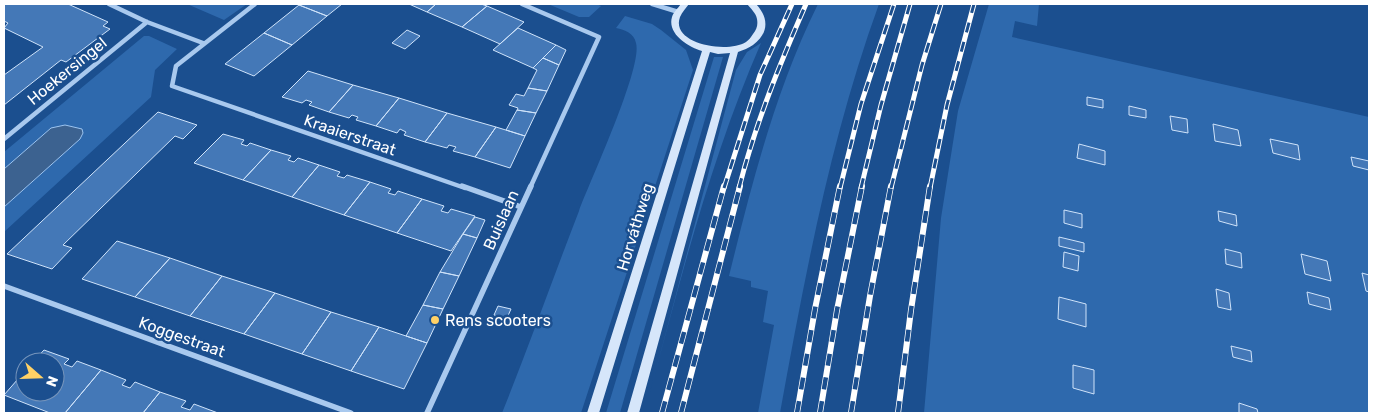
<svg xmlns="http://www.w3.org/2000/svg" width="1373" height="417" font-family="Rubik,sans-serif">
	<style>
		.green { fill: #2e69ad }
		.water { fill: #3c6290; stroke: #9cc4f0 }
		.building { fill: #4478b7; stroke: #cfe3fa }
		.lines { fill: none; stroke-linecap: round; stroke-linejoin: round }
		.minor-far1 { stroke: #a9c9ee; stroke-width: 4.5 }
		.minor { stroke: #a9c9ee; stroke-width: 5.5 }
		.tertiary { fill: #a9c9ee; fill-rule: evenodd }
		.secondary { fill: #d6e6fa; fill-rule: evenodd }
		.rail-far1-casing { stroke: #fff; stroke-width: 5 }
		.rail-casing { stroke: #fff; stroke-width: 6 }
		.rail-far1 { stroke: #1b4f8f; stroke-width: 3; stroke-dasharray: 10; stroke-linecap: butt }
		.rail { stroke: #1b4f8f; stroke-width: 4.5; stroke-dasharray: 12; stroke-linecap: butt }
		.poi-dot { fill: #ffd166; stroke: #1b4f8f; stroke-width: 2 }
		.labels { text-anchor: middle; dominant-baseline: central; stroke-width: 5; stroke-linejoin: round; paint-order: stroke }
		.street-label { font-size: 16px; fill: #fff; stroke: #1b4f8f }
		.poi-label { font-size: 16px; fill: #fff; stroke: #1b4f8f; text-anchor: start }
	</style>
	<rect width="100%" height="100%" fill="#1b4f8f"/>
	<path class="green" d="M187,4h60l-23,16z
		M548,4h48l5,2 -12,11h-10z
		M818,4l53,1 8,-1c-48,132 -74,271 -99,409h-22l16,-88 -11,-3 5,-31 -17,-4v-6l-22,-5c23,-93 46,-185 89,-272z
		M989,4h50l-2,22 -22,-5 -3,16 357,80v296h-445l17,-195 17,-107z
		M625,16l27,8 9,6 25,20 7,20 -112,343h-79c27,-67 51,-135 77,-202 11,-30 64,-144 57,-168 -2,-10 -11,-13 -20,-15z
		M144,36h5l28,13 -22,21 -4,27 -147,135v-25l76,-68 3,-6 -32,-5 -47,41v-17z
		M761,43c-49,112 -79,231 -111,349l86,-322 11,-18z
		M714,57h9l-103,356h-14z"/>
	<path class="water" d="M65,125l17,4 1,4 -3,6 -76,68v-38l47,-41z"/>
	<path class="building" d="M4,4h64l40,18 -5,4 7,3 -44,33 -5,-2 -57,45v-30l39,-28 -39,-19 4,-5 -4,-2z
		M301,4h41l-15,12 -28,-11z
		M409,4h27l-9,8z
		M436,4h45l6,2 -25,21 -35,-15z
		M299,5l28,11 -35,29 -28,-12z
		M487,6l37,16 -24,22 -38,-17z
		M518,28l38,17 -23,23 -40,-18z
		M407,30l13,6 -15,13 -13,-6z
		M264,33l28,12 -38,31 -29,-12z
		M556,45l10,5 -7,15 -16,-7z
		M543,58l16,7 -12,26 -19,-3 9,-18 -4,-2z
		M308,71l45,14 -24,27 -20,-7 3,-3 -6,-2 -4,3 -20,-6z
		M353,85l46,13 -23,28 -20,-6 2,-3 -6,-2 -3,3 -20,-6z
		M528,88l19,3 -11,22 -19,-3 1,-2 -9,-3 7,-11 8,2z
		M1087,97l16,3v8l-16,-3z
		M399,98l48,15 -22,29 -21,-7 2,-3 -6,-3 -3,4 -21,-7z
		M1129,106l17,4v8l-17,-3z
		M517,110l19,3 -11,23 -19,-6z
		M158,112l39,13 -14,14 -8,-3 -112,109 9,3 -20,21 -45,-15z
		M447,113l49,14 -21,30 -22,-6 3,-4 -7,-2 -2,3 -22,-6z
		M1170,116l17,3 1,14 -16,-3z
		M1213,124l25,6 3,16 -26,-5z
		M496,127l29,9 -15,32 -35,-11z
		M223,134l21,6 -3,4 6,2 3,-3 21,7 -28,30 -49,-17z
		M1270,139l28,6 2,15 -27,-7z
		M1079,144l26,7v14l-28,-7z
		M271,150l20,6 -3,4 6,2 4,-4 21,7 -27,32 -49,-17z
		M1351,157l18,4v9l-16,-4z
		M319,165l21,7 -3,4 7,2 3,-3 23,7 -26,33 -52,-18z
		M370,182l21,7 -3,4 7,2 3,-4 24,8 -25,34 -53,-18z
		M422,199l22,7 -3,5 7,2 3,-4 24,7 -24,35 -54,-18z
		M1064,210l18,4v14l-18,-5z
		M1218,211l18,4 1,11 -18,-5z
		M475,217l10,3 -8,18 -14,-4z
		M463,234l14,4 -18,38 -19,-4z
		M1059,237l25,6v9l-25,-6z
		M117,241l53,17 -35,39 -53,-18z
		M1225,249l16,4 1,15 -16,-4z
		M1064,252l15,4 -1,15 -15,-4z
		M1301,254l26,7 4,20 -26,-7z
		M170,258l52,18 -32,40 -55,-19z
		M440,272l19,4 -16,33 -20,-4z
		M1362,273l7,2v17l-3,-1z
		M222,276l53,17 -31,41 -54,-18z
		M1216,289l13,4 2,17 -13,-3z
		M1307,292l22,6 2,12 -22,-6z
		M275,293l56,19 -29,42 -58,-20z
		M1059,297l27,7v23l-28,-8z
		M423,305l20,4 -16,34 -21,-7z
		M498,306l13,3 -4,9 -13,-3z
		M331,312l48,15 -28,44 -49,-17z
		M379,327l48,16 -23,46 -53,-18z
		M1231,346l20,5 1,11 -19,-5z
		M44,350l25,9 -5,5 8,3 5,-6 24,9 -36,43h-15l-46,-18 21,-24v21h30v-30h-22z
		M1073,365l21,5v24l-21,-6z
		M101,370l25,10 -4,5 8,3 5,-6 25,10 -17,21h-78z
		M160,392l26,9 -5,6 9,3 4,-6 24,9h-75z
		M1239,403l18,6 1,4h-19z"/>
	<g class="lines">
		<path class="minor-far1" d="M109,4l38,18 56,21
			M255,4l-79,62 -4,20 293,102
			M522,4l77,33 -69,151
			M4,139l143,-117"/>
		<path class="minor" d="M462,186l59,21
			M4,286l347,127
			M427,413l104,-227"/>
		<path class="tertiary" d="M649,4h11l20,6 1,2 -4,2 -26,-8z"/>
		<path class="secondary" d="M681,4h8c-3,4 -7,8 -9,13 -10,27 47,37 66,25 3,-2 5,-5 7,-8 4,-5 5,-9 4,-15 -1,-6 -6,-10 -10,-15h9c13,14 13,29 -3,41 -4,3 -10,5 -15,7l-99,361h-12l103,-360 -12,1 -8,-2 -111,361h-12l115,-362c-14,-4 -35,-17 -30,-34 1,-4 6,-9 9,-13z"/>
		<g class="rail-far1-casing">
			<path id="rail-far1" d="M724,188l36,-113 32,-71
				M739,188c17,-66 40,-122 67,-184
				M840,188l21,-84 33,-100
				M861,188l20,-83 29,-101
				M891,188l31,-123 19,-61
				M930,188l17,-83 27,-101"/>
		</g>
		<g class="rail-casing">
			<path id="rail" d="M662,413l62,-227
				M681,413l59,-227
				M797,413l18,-104 25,-123
				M820,413l17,-103 25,-124
				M851,413l19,-117 21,-110
				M898,413l13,-103 19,-124"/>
		</g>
		<use href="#rail-far1" class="rail-far1"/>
		<use href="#rail" class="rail"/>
	</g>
	<circle class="poi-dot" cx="435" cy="320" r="5"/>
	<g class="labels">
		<g class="street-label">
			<text transform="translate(67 71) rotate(-39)">Hoekersingel</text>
			<text transform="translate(350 135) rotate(19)">Kraaierstraat</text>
			<text transform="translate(501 220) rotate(-66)">Buislaan</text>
			<text transform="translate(635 227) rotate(-73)">Horváthweg</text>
			<text transform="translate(182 337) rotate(20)">Koggestraat</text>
		</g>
		<g class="poi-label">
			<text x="445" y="320">Rens scooters</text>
		</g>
	</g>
	<rect width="1373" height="417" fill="none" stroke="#ffffff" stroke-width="10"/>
	<g transform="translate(40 377) rotate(110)"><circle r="24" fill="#1b4f8f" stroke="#7695bc"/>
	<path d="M0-4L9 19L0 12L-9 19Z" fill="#ffd166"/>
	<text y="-8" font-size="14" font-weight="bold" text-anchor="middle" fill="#ffffff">N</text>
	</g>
</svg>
